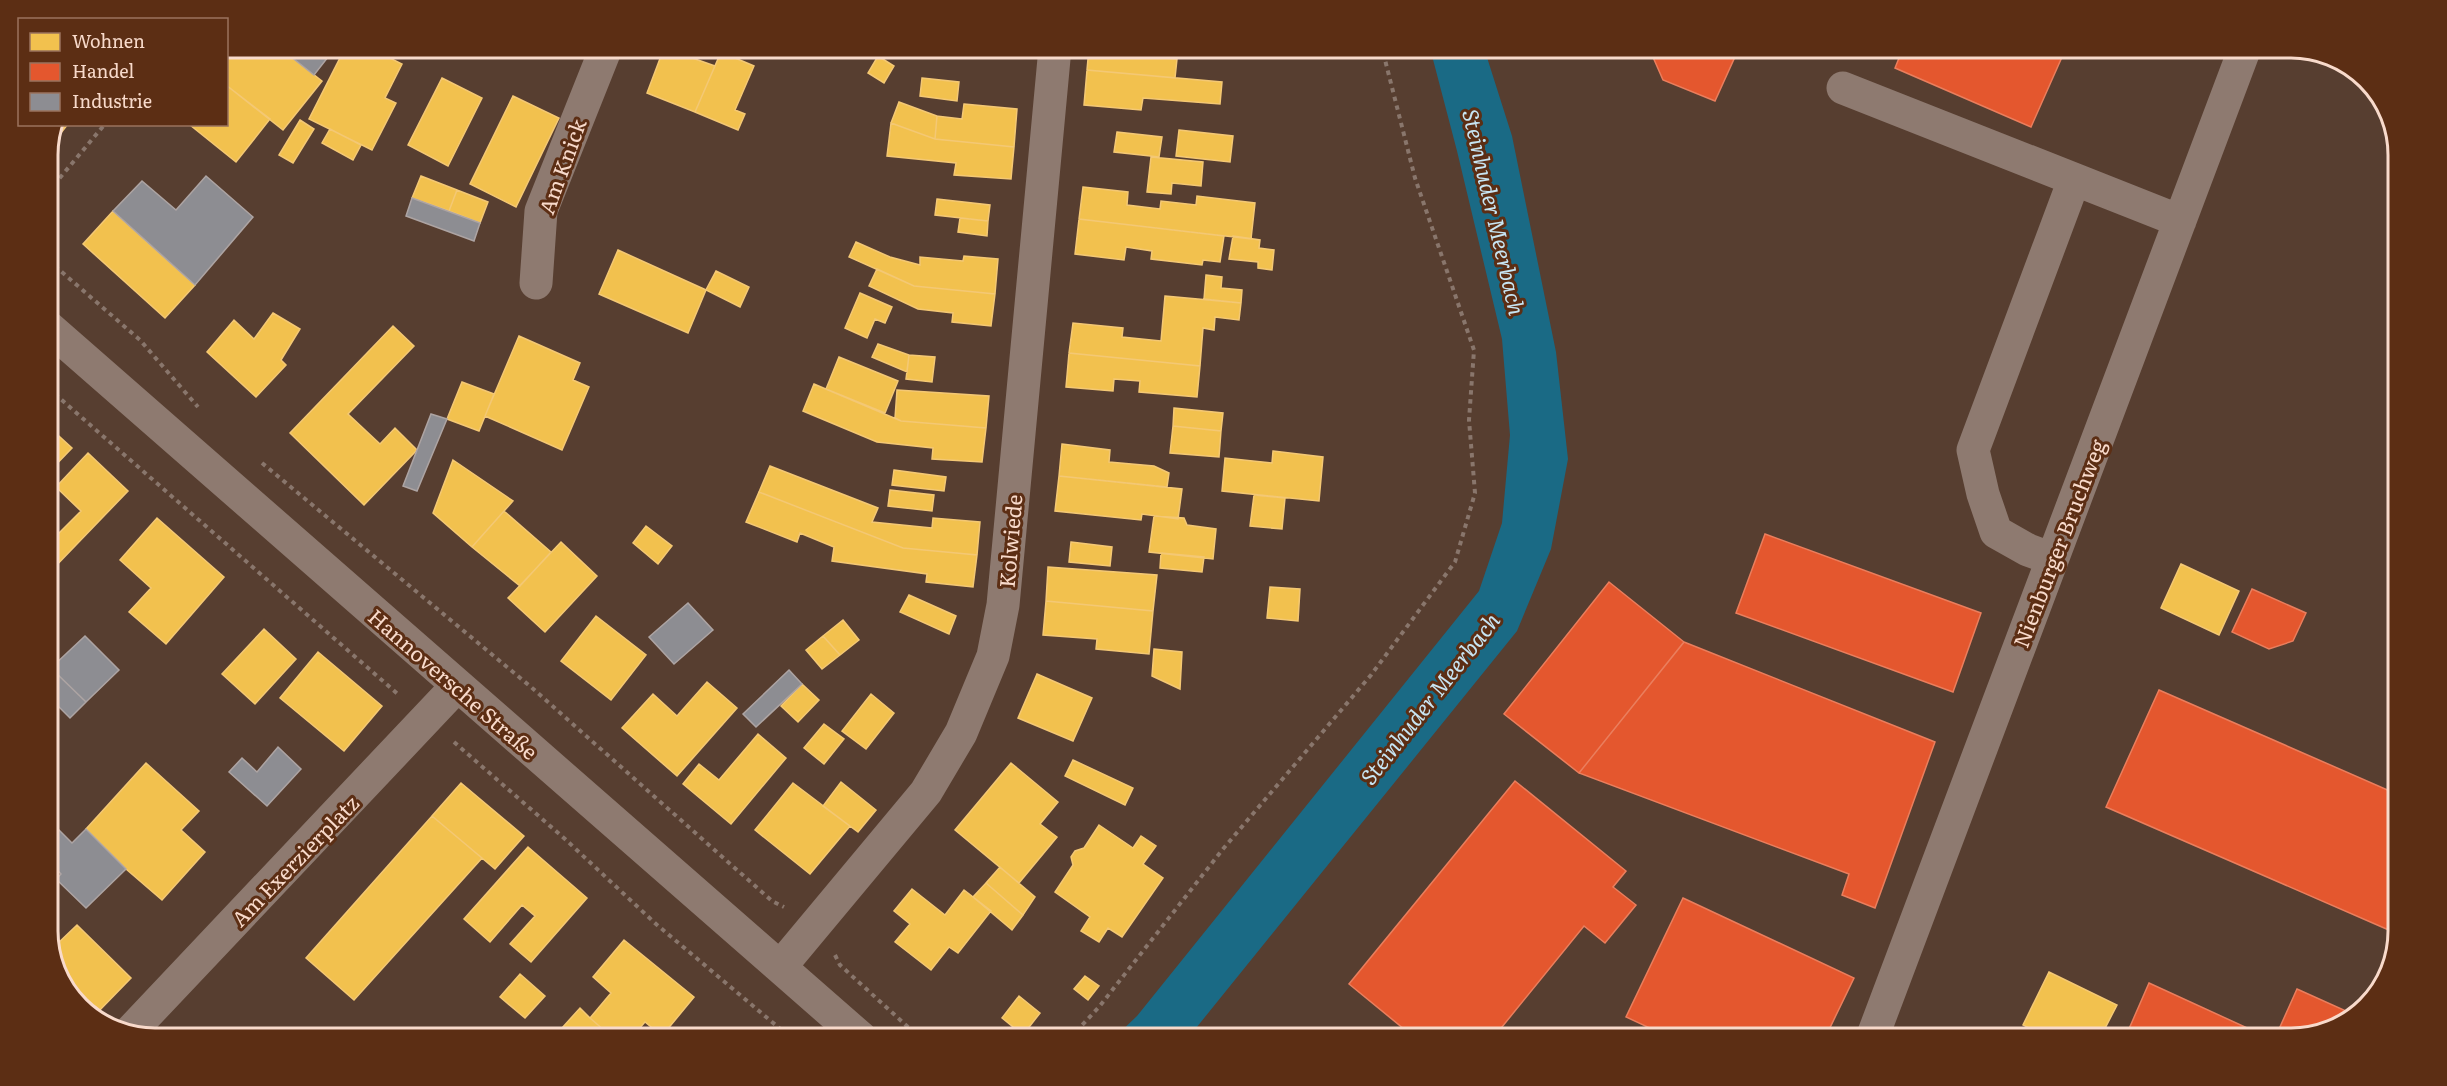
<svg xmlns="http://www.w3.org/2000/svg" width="2447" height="1086" font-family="Literata,serif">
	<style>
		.water { fill: #1a6a85 }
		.homes { fill: #f2c14e; stroke: #f4c874; stroke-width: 1.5 }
		.shops { fill: #e4572e; stroke: #ea7e5d; stroke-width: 1.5 }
		.industry { fill: #8d8d92; stroke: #ada4a3; stroke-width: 1.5 }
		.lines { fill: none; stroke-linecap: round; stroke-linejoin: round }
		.path { stroke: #89766c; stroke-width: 4; stroke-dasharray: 4.5 4.5; stroke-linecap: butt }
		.minor { stroke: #8e7a70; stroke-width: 33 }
		.labels { text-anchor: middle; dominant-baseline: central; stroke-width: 6; stroke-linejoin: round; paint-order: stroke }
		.street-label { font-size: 21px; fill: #f8dacb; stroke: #5c2e14 }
		.water-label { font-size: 22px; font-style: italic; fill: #c7e5f3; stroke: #5c2e14 }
		.rim { fill: none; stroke: #f8dacb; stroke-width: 3 }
	</style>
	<rect width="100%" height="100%" fill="#573e30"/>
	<path class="water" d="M1430,48h54l28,88 44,216 12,107 -17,90 -34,82 -329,407h-74l23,-22 342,-425 23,-68 8,-88 -8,-96 -45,-188z"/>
	<path class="homes" d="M226,48h54l42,33 -39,49 -57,-45z
		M345,48h25l32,16 -17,34 11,5 -24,47 -63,-31z
		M664,48l51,18 -20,46 -48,-19z
		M1089,48h51l-1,8 38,3 -2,19 -88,-8z
		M721,52l33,14 -19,44 10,4 -7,16 -43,-18z
		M878,56l16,10 -10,17 -16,-10z
		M1087,70l135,12 -2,22 -77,-6 -2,12 -57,-5z
		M442,78l40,20 -34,68 -40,-21z
		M922,78l37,4 -2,19 -37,-5z
		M226,85l44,34 -34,43 -46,-37 36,-1z
		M513,96l46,22 -43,89 -46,-23z
		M899,102l38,14 -2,23 -44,-16z
		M964,104l53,5 -3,38 -79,-8 2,-23 25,3z
		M300,120l14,9 -21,34 -14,-8z
		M891,123l44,16 79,8 -3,32 -57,-4 2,-12 -69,-7z
		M59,124h9l-19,24z
		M330,129l31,16 -8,15 -31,-17z
		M1179,130l54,6 -3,26 -54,-6z
		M1117,132l45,5 -3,20 -45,-5z
		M1151,157l52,5 -2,24 -29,-3 -1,11 -24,-2z
		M421,176l36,14 -8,21 -37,-13z
		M1083,187l45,5 -1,13 33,4 1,-8 35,4 1,-9 58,7 -4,36 -172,-20z
		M457,190l31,12 -8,21 -31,-12z
		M937,199l53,6 -2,16 -53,-6z
		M113,211l82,74 -30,33 -82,-74z
		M960,218l28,3 -1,15 -29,-4z
		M1079,219l145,17 -4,26 -17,-2 -1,5 -51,-6 1,-8 -26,-4 -2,13 -49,-6z
		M1233,236l27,4 -1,8 15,2 -2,20 -14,-2v-6l-29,-3z
		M856,242l34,15 30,8v-8l43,4 1,-5 34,3 -3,35 -81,-8 -65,-29z
		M618,250l88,40 -18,43 -89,-39z
		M877,269l37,17 81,8 -4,32 -39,-4 1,-9 -35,-4 -49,-23z
		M716,271l33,16 -9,20 -34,-17z
		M1206,275l16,2 -1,11 21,2 -1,13 -37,-4z
		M860,293l32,14 -7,16 -10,-4 -8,19 -22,-10z
		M1165,296l76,7 -2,17 -24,-3 -1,13 -11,-2 -3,38 -131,-13 4,-30 50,5 -1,9 39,4z
		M273,313l27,16 -19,31 5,5 -30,32 -49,-45 27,-32 20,19z
		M393,326l21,20 -66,68 32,30 15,-16 22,22 -53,55 -74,-72z
		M519,336l61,27 -7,17 16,7 -27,63 -77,-34z
		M878,344l31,11 -2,17 -35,-15z
		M1069,353l131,13 -3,31 -58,-5 1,-11 -26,-2 -1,12 -47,-4z
		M909,355l26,2 -3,25 -26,-3z
		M839,357l59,24 -13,32 -59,-24z
		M462,382l32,12 -15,37 -32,-12z
		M814,384l87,37 85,7 -4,34 -50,-3 1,-11 -56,-6 -74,-31z
		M897,390l92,6 -3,32 -85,-7 -6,-3z
		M1174,408l49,5 -2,18 -48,-5z
		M48,426l24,22 -24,25z
		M1173,426l48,5 -2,26 -49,-4z
		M1062,444l48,6 -1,12 45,4 15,7 -2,14 -108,-11z
		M1273,451l50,6 -4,44 -97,-10 3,-33 47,5z
		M88,453l40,38 -77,80 -3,-3v-24l33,-33 -25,-24z
		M453,460l60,41 -41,46 -39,-34z
		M770,466l108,42 -6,14 60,6 1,-10 47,4 -3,33 -74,-7 -144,-56z
		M894,470l52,7 -2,14 -52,-6z
		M1059,476l123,13 -4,30 -36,-5 -1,6 -86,-9z
		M890,490l44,5 -2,16 -44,-5z
		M759,492l144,56 74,7 -4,32 -47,-5 1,-8 -95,-13 2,-14 -34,-14 -3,9 -51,-20z
		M1254,495l31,3 -3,31 -32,-3z
		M504,511l47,41 -31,34 -48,-39z
		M1154,516l30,2 3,7 29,4 -3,30 -64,-7z
		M157,518l67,59 -58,67 -37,-32 22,-24 -31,-28z
		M646,526l26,20 -14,18 -25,-21z
		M561,542l36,34 -52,56 -37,-34z
		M1071,542l41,5 -2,19 -41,-4z
		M1161,553l43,4 -2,15 -42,-4z
		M2181,564l58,27 -20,44 -58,-27z
		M1048,567l109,8 -4,36 -107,-10z
		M1270,587l30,2 -2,32 -31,-3z
		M909,595l47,21 -7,18 -49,-22z
		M1046,601l107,10 -4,43 -53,-5 1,-10 -54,-4z
		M596,616l50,39 -35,45 -50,-39z
		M843,620l16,20 -19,15 -17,-19z
		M264,629l32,30 -41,45 -33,-30z
		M823,636l17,19 -18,14 -16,-19z
		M1154,649l28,3 -2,37 -28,-13z
		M318,652l64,54 -38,45 -64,-53z
		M1037,674l55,24 -19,43 -55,-23z
		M707,682l30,26 -60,68 -55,-48 31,-34 24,22z
		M802,684l17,16 -21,22 -17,-16z
		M871,694l23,19 -28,36 -24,-18z
		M824,724l20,15 -20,25 -20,-16z
		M758,734l28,24 -55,66 -48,-40 16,-20 20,16z
		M1073,760l60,28 -8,17 -60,-29z
		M146,763l53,48 -18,19 24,22 -43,48 -36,-31 -40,-40z
		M1011,763l47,39 -18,22 17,13 -38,46 -64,-53z
		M841,782l35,28 -18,22 -35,-26z
		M461,783l63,53 -29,33 -63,-53z
		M793,783l57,43 -40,48 -55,-44z
		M432,816l50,42 -128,142 -48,-42z
		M1099,825l34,23 8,-12 15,10 -13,18 20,14 -41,59 -14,-9 -9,14 -18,-11 9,-14 -35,-25 18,-27 -2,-8 4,-6 9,-3z
		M528,847l59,51 -56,64 -21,-18 25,-28 -13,-11 -32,37 -26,-23z
		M1000,867l35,30 -12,18 -37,-32z
		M986,883l37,32 -11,15 -39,-33z
		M912,889l33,26 19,-25 27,21 -33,42 -9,-6 -18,23 -36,-28 15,-18 -16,-13z
		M77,925l54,53 -36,37 -25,-19 -18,-47z
		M624,940l70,57 -32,39 -17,-14 -14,16h-18l-23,-20 21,-25 -18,-16z
		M2049,972l68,33 -17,33h-51l-26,-13z
		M520,974l25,22 -20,22 -25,-21z
		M1085,976l14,10 -11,14 -14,-11z
		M1019,996l21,17 -17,22 -21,-17z
		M580,1008l10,10 23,20h-60z"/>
	<path class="shops" d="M1649,48h90l-24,53 -52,-21z
		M1903,48h163l-35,79 -136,-59z
		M1765,534l216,79 -28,79 -217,-79z
		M1609,582l75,60 -105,131 -75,-59z
		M2252,589l54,24 -13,28 -24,8 -37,-17z
		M1684,642l251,100 -60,166 -33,-13 7,-21 -270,-101z
		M2159,690l240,105 -1,139 -292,-127z
		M1515,781l111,90 -13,16 23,18 -31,38 -21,-17 -91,112h-78l-66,-54z
		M1683,898l171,80 -29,60h-154l-45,-21z
		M2149,983l120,55h-144z
		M2297,989l58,26 -3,5 -60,18h-17z"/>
	<path class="industry" d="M280,48h46l6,4 -18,23z
		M206,176l47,41 -58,68 -82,-74 29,-30 34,29z
		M412,198l68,25 -6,18 -68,-25z
		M431,414l16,5 -30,72 -14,-5z
		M688,603l25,27 -39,34 -25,-27z
		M85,636l34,34 -33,32 -35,-34z
		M789,670l13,14 -46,43 -13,-13z
		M56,673l30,29 -16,16 -22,-22v-15z
		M278,747l23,22 -34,37 -38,-34 13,-14 15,14z
		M50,821l22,22 14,-14 40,40 -40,39 -30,-29 5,-5 -13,-13z"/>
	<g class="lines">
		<path class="path" d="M48,192l57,-68
			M48,260l92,80 58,67
			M48,388l352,308
			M262,463l269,224 241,214 12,6
			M454,742l111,97 91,85 135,114
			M835,955l5,10 80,73
			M1070,1038l29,-31 124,-158 148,-174 84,-113 20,-69 -6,-73 5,-70 -59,-172 -33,-130"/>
		<path class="minor" d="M1843,88l337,133
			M536,283l5,-72 63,-158
			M48,327l813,711
			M2052,559l-24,-9 -32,-18 -13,-38 -10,-44 101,-270
			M781,966l145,-174 35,-59 32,-77 10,-51 52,-557
			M129,1033l328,-347
			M1872,1038l373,-990"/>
	</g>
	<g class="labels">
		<g class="street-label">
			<text transform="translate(561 166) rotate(-70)">Am Knick</text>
			<text transform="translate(1009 541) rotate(-85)">Kolwiede</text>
			<text transform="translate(2058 543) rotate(-69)">Nienburger Bruchweg</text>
			<text transform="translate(454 683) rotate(41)">Hannoversche Straße</text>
			<text transform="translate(294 860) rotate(-46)">Am Exerzierplatz</text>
		</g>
		<g class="water-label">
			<text transform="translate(1495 212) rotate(77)">Steinhuder Meerbach</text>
			<text transform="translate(1429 698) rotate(-52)">Steinhuder Meerbach</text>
		</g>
	</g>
	<path d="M0 0H2447V1086H0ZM155 58H2291A97 97 0 0 1 2388 155V931A97 97 0 0 1 2291 1028H155A97 97 0 0 1 58 931V155A97 97 0 0 1 155 58Z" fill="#5c2e14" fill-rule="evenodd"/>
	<path class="rim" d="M155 58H2291A97 97 0 0 1 2388 155V931A97 97 0 0 1 2291 1028H155A97 97 0 0 1 58 931V155A97 97 0 0 1 155 58Z"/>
	<rect x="18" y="18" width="210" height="108" fill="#5c2e14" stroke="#9a735d" stroke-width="1.5"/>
	<rect x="30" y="33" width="30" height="18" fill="#f2c14e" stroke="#9a735d" stroke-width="1.5"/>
	<text x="72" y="48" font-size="18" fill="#f8dacb">Wohnen</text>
	<rect x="30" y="63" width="30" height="18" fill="#e4572e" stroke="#9a735d" stroke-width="1.5"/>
	<text x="72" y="78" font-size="18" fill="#f8dacb">Handel</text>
	<rect x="30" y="93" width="30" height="18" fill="#8d8d92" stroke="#9a735d" stroke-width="1.5"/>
	<text x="72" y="108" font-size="18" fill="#f8dacb">Industrie</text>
</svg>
